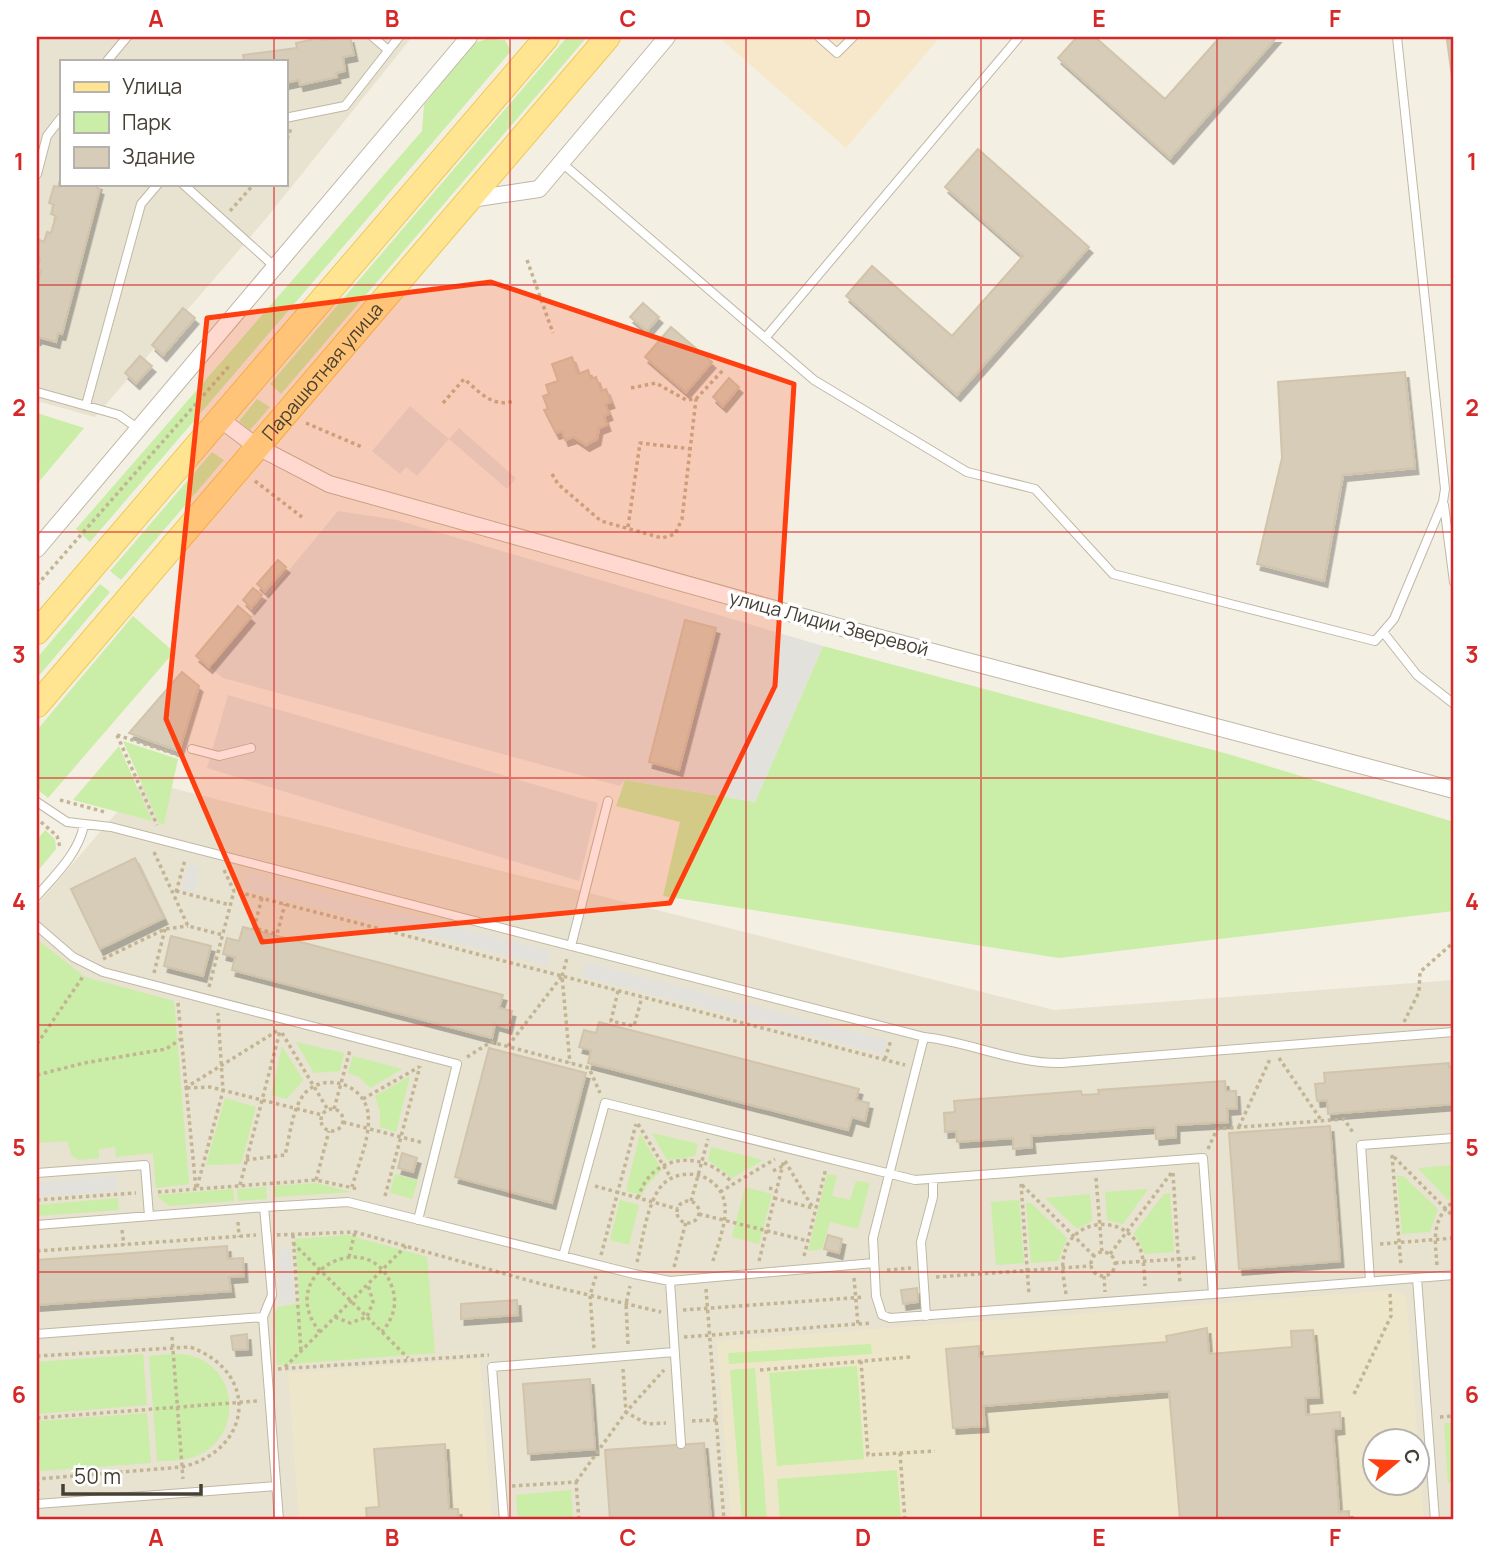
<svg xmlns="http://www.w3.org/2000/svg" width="1491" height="1557" font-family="Manrope,sans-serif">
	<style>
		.residential { fill: #e8e2d0; fill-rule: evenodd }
		.commercial { fill: #f8e8cb }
		.education { fill: #eee6cb; fill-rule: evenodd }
		.green { fill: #caeda7 }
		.parking { fill: #e3e1dc }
		.building { fill: #d6ccb7; stroke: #d2c4aa; stroke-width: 2; filter: url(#shadow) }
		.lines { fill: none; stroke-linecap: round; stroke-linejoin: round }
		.lane-casing { stroke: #c0b8a5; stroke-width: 10 }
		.street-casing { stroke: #c0b8a5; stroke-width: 18 }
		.primary-casing { stroke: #f0c955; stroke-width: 26 }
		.path { stroke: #c3b594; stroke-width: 3.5; stroke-dasharray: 3.5 3.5; stroke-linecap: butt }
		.lane { stroke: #fff; stroke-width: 8 }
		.street { stroke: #fff; stroke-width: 16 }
		.primary { stroke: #ffe591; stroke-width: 24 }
		.marked { fill: #ff3f0f; fill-opacity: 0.2; stroke: #ff3f0f; stroke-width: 5; stroke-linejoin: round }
		.grid { fill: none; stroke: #d62828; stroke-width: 2; stroke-opacity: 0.55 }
		.labels { text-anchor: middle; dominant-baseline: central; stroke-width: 7; stroke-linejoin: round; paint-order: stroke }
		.street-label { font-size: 19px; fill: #463f33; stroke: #fff }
		.neatline { fill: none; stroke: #d62828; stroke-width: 2.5 }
		.grid-label { font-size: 23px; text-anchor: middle; font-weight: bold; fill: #d62828 }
	</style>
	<defs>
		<filter id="shadow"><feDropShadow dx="3.5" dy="6" stdDeviation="0" flood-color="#0004"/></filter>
	</defs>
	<rect width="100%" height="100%" fill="#f4efe3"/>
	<path class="residential" d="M37,37h375l-148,184 -169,196 -58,-16zM61,61h224v123h-224z
		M144,781l910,229 400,-30v540h-1417v-615zM1376,1442h42v42h-42z"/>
	<path class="commercial" d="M726,37h214l-94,111 -123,-107z"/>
	<path class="education" d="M1394,1290l11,5 2,8 17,217h-693l-14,-179zM1376,1442h42v42h-42z
		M480,1359l12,161h-193l-11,-147z"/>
	<path class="green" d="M567,37h20l-306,357 -11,-10z
		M487,39l18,1 6,11 -421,491 -14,-13 346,-398 2,-26 50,-62z
		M257,399l13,8 -20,23 -11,-9z
		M37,413l47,15 -47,56z
		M212,452l12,8 -103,120 -11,-9z
		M100,584l10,8 -73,86v-20z
		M133,616l41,36 -126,146 -11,-9v-59z
		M823,646l405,108 226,68v89l-395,47 -396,-62 17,-74 -64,-16 9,-26 130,22z
		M123,741l55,18 -14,65 -5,-1z
		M119,746l33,75 -79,-21z
		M45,830l10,9 1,10 -19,23v-32z
		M37,939l48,38 89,24 15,183 -33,4 -3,-35 -37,4 -1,-10 -16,2v9l-20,2 -7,-4 -5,-15 -30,2z
		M296,1042l48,11 -4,18 -26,2z
		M282,1046l21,34 -16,19 -16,-4z
		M353,1056l49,13 -32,19 -11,-11 -11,-4z
		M410,1076l-14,56 -16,-5v-15l-5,-16z
		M225,1098l31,9 -15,57 -35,1z
		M652,1133l46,11 -3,12 -28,4z
		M640,1134l22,36 -14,14 -6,11 -16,-4z
		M711,1147l52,13 -31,18 -24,-18z
		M1454,1165v31l-6,4 -30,-32z
		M395,1174l23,6 -6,19 -22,-6z
		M827,1174l10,2 -5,20 18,4 6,-19 14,2 -12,46 -28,-7 -8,27 -14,2z
		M1397,1176h6l35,33 -8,23 -28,2z
		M316,1183l36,9 -77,5 -1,-11z
		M266,1187l1,12 -29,2 -1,-12z
		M745,1187l27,7 -13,50 -27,-7z
		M233,1189l1,12 -65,5 -13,-11z
		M1148,1189l-25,35 -16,-4 -2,-28z
		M1170,1193l4,59 -29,2 -11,-21 30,-39z
		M1090,1194l2,27 -15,8 -32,-31z
		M118,1198l1,12 -82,6v-11z
		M620,1200l19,5 -10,40 -19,-5z
		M1019,1200l5,63 -28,2 -5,-63z
		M1026,1203h5l36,35 -9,23 -27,2z
		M348,1235l79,22 8,96 -158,12 -3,-51 4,-7 22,-4 -5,-64z
		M871,1344l1,10 -143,10 -1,-11z
		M143,1354l4,51 -110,9v-52z
		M149,1356c14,-1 30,-4 43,0 47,14 50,78 7,99 -13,6 -28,6 -42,6z
		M857,1366l7,93 -87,7 -8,-93z
		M755,1368l12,152h-25l-12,-150z
		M147,1413l4,50 -111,8 -3,-50z
		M1444,1423h10v60h-6z
		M897,1470l4,50h-121l-3,-41z
		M571,1490l2,30h-55l-2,-25z"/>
	<path class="parking" d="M410,406l39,33 -32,37 -11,-9 -6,7 -28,-23z
		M459,428l57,50 -9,11 -58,-50z
		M338,511l59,9 426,126 -68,156 -130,-22 -5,6 -397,-108 -14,-11z
		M228,695l370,108 -19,78 -372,-113z
		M188,864l12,3 -6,26 -12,-3z
		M248,873l303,78 -4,15 -303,-77z
		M585,962l302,78 -4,14 -302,-78z
		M116,1176l1,15 -80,6v-15z
		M290,1249l4,54 -13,1 -3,-54z"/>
	<path class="building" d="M310,37h11l1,3 28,-3 4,18 -11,2 2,14 -9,2 1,4 -37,8 -1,-5 -14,3v-22h-49l8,-1 -1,-5 54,-7 -1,-5 15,-3z
		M1077,37h18l70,62 55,-62h57l-107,121 -112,-100z
		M1454,39v45h-1l-6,-44z
		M978,149l111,98 -132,148 -111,-99 26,-30 80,70 71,-80 -78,-69z
		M61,176v8h37l-1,4 3,1 -38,145 -4,-1 -2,9 -18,-5 -1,3v-53l4,-17 -4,-1 3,-10 -3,-1v-7l2,-11 5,2 3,-10 4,1 5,-17 -5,-2 3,-9 -5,-2 5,-17 4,1z
		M643,303l16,14 -12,14 -17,-14z
		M183,308l12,10 -32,37 -11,-10z
		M671,327l41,35 -26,30 -41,-35z
		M140,356l12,10 -16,17 -11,-10z
		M572,357l6,17 10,-4 3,9 5,-2 5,14 5,-2 5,13 -6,2 4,10 -5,2 3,9 -8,3 -2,11 -11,6 -12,-8 -9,3 -3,-9 -6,2 -12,-23 4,-1 -5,-13 6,-2 -3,-9 12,-4 -6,-17z
		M1405,372l10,96 -72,7 -19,106 -67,-17 25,-106 -4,-76z
		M729,378l10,9 -16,19 -10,-9z
		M278,560l8,7 -21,24 -8,-7z
		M253,588l9,7 -11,13 -8,-8z
		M238,606l13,11 -42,50 -13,-11z
		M685,620l31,8 -37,142 -30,-8z
		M182,672l17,14 -20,65 -50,-18z
		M135,858l29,60 -64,31 -29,-60z
		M243,927l260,68 -4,13 13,3 -4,17 -13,-4 -3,14 -260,-68 3,-13 -12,-3 4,-16 12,3z
		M171,936l40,10 -8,30 -39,-10z
		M599,1022l260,67 -3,11 13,3 -4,18 -13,-4 -4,13 -260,-67 3,-13 -12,-3 5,-17 12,3z
		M489,1048l97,25 -34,130 -97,-26z
		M1449,1063v4l5,-1v38l-126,10 -1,-14 -10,1 -2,-17 10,-1 -1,-10z
		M1225,1081l1,10h10l1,17 -10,1 1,13 -52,3v12l-20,2 -1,-12 -124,9 1,11 -19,2v-11l-56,4 -1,-11 -11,1 -1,-19 11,-1 -1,-11 127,-10 1,4 17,-1 -1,-4z
		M1330,1126l10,135 -101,8 -10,-136z
		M402,1153l15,5 -4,14 -15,-4z
		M828,1235l14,4 -3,14 -15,-4z
		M227,1246l1,13 15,-1 1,18 -15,1 2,14 -194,14v-45z
		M917,1288l1,14 -15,2 -2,-14z
		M517,1300l1,15 -57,4v-15z
		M1207,1328l2,26 83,-7 -1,-16 22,-1 6,67 -14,1 1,17 34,-3 1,16 -8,1 6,83 10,-1v9h-169l-11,-129 -186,15 2,20 -32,2 -7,-79 33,-3v11l188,-15 -1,-6z
		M247,1334l1,15 -15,1 -2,-14z
		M590,1379l5,70 -67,5 -5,-70z
		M704,1443l7,77h-101l-5,-70z
		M445,1444l4,65h9l1,11h-92l-1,-12 13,-1 -5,-58z"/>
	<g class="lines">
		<g class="lane-casing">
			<path id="lane" d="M373,37l15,13
				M819,37l18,16 16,-16
				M107,61l20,-24
				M285,118l60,-12 54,-69
				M562,163l252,217 153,92 68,17 78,85 262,67 19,-22 49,-117 2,-13 -48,-452
				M37,174l10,-38 14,-18
				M183,184l91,82
				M766,337l253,-300
				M37,392l82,23 21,15
				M86,405l55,-201 17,-20
				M1444,505l10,77
				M1383,632l34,43 37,29
				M192,749l27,7 32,-8
				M37,802l30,20 44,5 813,210c46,5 91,27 137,26l393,-31
				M37,896c19,-22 41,-42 47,-71
				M37,926l36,31 30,15 354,92 -39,156
				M571,946l37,-145
				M924,1037l-51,201 3,58 6,19 8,3 323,-24
				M37,1173l108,-8 4,51
				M264,1207l84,-5 286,72 36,7 11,163
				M37,1225l227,-18 8,88 -9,22 16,203
				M563,1256l42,-153 310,77 288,-22 10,136 241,-19
				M1417,1278l18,242
				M670,1281l204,-18
				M1370,1281l-9,-136 93,-7
				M926,1316l-5,-74 12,-45v-17
				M37,1334l226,-17
				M37,1504l239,-18
				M504,1520l-12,-153 182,-15"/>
		</g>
		<g class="street-casing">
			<path id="street" d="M471,199l68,-10 128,-152
				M220,419l36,27 73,38 510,143 615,163
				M37,549l432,-512"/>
		</g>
		<g class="primary-casing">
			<g id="primary">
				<path d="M37,632l510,-595"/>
				<path id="s1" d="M37,705l571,-668"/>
			</g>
		</g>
		<path class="path" d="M285,146l6,-18
			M230,211l24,-27
			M527,260l26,73
			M631,388l25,-5 30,17 10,-1 28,-30
			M443,403l21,-24c16,13 28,29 50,22
			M306,423l56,24
			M552,474l6,10 43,37 61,17 13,-4 7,-15 14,-120
			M255,481l47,36
			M628,527l12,-84 52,6
			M37,585l193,-220
			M117,735l40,90
			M117,735l64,21
			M60,800l45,12
			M41,822l16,14 3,11
			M154,852l34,74 35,9
			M224,870l10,21 671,174
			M176,891l54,14
			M176,892l9,-32
			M262,898l-8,30 23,6 8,-30
			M103,959l62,-30 23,-3
			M154,973l11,-44
			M562,976l5,-18
			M209,987l25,-96
			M618,991l-7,30 23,5 8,-29
			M178,1003l18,186
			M1404,1022l15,-30 1,-20 34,-30
			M282,1033l46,77
			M37,1044l47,-69
			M508,1046l54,-70 8,87
			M467,1057l24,-15 98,26 11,25
			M1279,1058l42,62
			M885,1059l6,-19
			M37,1075l47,-12 82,-14 15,-10
			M185,1088l92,-57
			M187,1088l23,-1 112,28
			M363,1099l56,-32
			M334,1109l16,-59
			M321 1120a11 11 0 1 1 22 0a11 11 0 1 1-22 0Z
			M343,1122l81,21
			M638,1124l33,54
			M1239,1127l31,-68
			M1208,1149l9,-20 127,-10 10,15
			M1392,1155l9,111
			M1394,1157l60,60
			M246,1160l39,-5c5,-19 7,-47 20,-62 20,-21 59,-9 63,20 3,23 -10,52 -16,74
			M785,1161l28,47
			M773,1171l10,-5
			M1173,1173l7,111
			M1096,1178l6,74
			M316,1180l13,-49
			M1021,1184l8,111
			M240,1185l40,-154
			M1022,1185l72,71
			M595,1186l83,23
			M197,1187l26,-96 -5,-78
			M769,1188l8,2
			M158,1192l158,-12 42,9
			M720,1192l55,-33
			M385,1196l35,-130
			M638,1198c13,-46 68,-49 95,-14
			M774,1198l39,10
			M37,1200l99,-7
			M691,1201l17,-62
			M677 1212a11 11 0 1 1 22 0a11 11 0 1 1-22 0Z
			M699,1214l109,27
			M238,1222l1,15
			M122,1230l2,15
			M277,1235l78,-3 183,51 123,29
			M293,1235l8,116
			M293,1243l115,115
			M1380,1244l74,-6
			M37,1251l219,-16
			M1091 1264a12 12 0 1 1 24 0a12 12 0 1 1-24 0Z
			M1110,1254l62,-82
			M601,1255l35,-131
			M804,1256l22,-88
			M349,1257l6,-25
			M759,1261l25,-101
			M637,1262c6,-23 9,-53 22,-73 17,-24 57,-18 65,11 5,19 -7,46 -12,64
			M1115,1263l82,-5
			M1437,1265c-2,-26 -6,-46 17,-64
			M674,1267l12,-45
			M887,1270l24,-2
			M1104,1276l1,16
			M936,1277l155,-11
			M854,1278l4,47
			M706,1289l18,231
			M1066,1294c-2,-13 -5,-27 -2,-39 7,-35 55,-41 73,-12 8,12 7,29 8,43
			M683,1310l181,-13
			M335,1317l15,6 17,-6 6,-15 -5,-17
			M320,1332c-48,-59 51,-109 72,-45 6,18 1,31 -10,45
			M172,1337l11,142
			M684,1337l188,-14
			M628,1344l-2,-40 4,-18
			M594,1348l-4,-53 6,-19
			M37,1356l153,-9c70,25 63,103 -8,120l-145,12
			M861,1361l7,94 67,-4
			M285,1367l121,-121
			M278,1369l211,-14
			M623,1369l3,43 21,12 19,-1
			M760,1370l150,-13
			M1354,1394l37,-78 -1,-24
			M1440,1417l14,-1
			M37,1418l220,-17
			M692,1421l25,-1
			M900,1453l5,67
			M37,1468l1,23
			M576,1482l50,-70 38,-42
			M512,1486l64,-4 3,38"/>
		<use href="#lane" class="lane"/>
		<use href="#street" class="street"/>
		<use href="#primary" class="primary"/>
	</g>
	<path class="marked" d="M491,282l303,102 -19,302 -105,217 -408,39 -96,-223 41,-401z"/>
	<path class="grid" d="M274,37v24M510,37v1483M746,37v1483M981,37v1483M1217,37v1483M274,184v1336M37,285h1417M37,532h1417M37,778h1417M37,1025h1417M37,1272h1417"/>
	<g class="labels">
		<g class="street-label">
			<text stroke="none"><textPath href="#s1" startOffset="439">Парашютная улица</textPath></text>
			<text transform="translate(829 623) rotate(15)">улица Лидии Зверевой</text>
		</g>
	</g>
	<rect width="1491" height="1557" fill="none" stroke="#ffffff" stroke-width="77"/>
	<rect x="60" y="60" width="228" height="126" fill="#ffffff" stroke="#b5b2ad" stroke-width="2"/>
	<rect x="74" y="82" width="35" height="10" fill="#ffe591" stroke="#b5b2ad" stroke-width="2"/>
	<text x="122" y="94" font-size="21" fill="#463f33">Улица</text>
	<rect x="74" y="112" width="35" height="21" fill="#caeda7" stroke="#b5b2ad" stroke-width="2"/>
	<text x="122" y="130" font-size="21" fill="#463f33">Парк</text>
	<rect x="74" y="147" width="35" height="21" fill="#d6ccb7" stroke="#b5b2ad" stroke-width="2"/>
	<text x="122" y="164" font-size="21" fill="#463f33">Здание</text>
	<g transform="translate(1396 1462) rotate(71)"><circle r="33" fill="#ffffff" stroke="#b5b2ad" stroke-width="2"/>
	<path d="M0-5L12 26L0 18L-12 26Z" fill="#ff3f0f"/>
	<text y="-10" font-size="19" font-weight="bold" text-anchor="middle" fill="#463f33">С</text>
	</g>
	<path d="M63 1484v10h138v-10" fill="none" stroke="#463f33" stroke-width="3.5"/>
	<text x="74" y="1484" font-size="21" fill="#463f33" stroke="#ffffff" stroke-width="5" paint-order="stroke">50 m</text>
	<rect x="38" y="38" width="1414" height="1480" class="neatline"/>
	<g class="grid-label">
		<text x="156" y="27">A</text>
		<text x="392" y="27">B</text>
		<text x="628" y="27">C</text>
		<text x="863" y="27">D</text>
		<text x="1099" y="27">E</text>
		<text x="1335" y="27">F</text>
		<text x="19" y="170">1</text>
		<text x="1472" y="170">1</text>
		<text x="19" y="416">2</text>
		<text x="1472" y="416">2</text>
		<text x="19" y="663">3</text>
		<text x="1472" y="663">3</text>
		<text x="19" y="910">4</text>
		<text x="1472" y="910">4</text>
		<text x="19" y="1156">5</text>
		<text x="1472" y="1156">5</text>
		<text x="19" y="1403">6</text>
		<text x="1472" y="1403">6</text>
		<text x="156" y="1546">A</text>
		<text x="392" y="1546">B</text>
		<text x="628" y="1546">C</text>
		<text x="863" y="1546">D</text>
		<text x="1099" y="1546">E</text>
		<text x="1335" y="1546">F</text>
	</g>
</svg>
